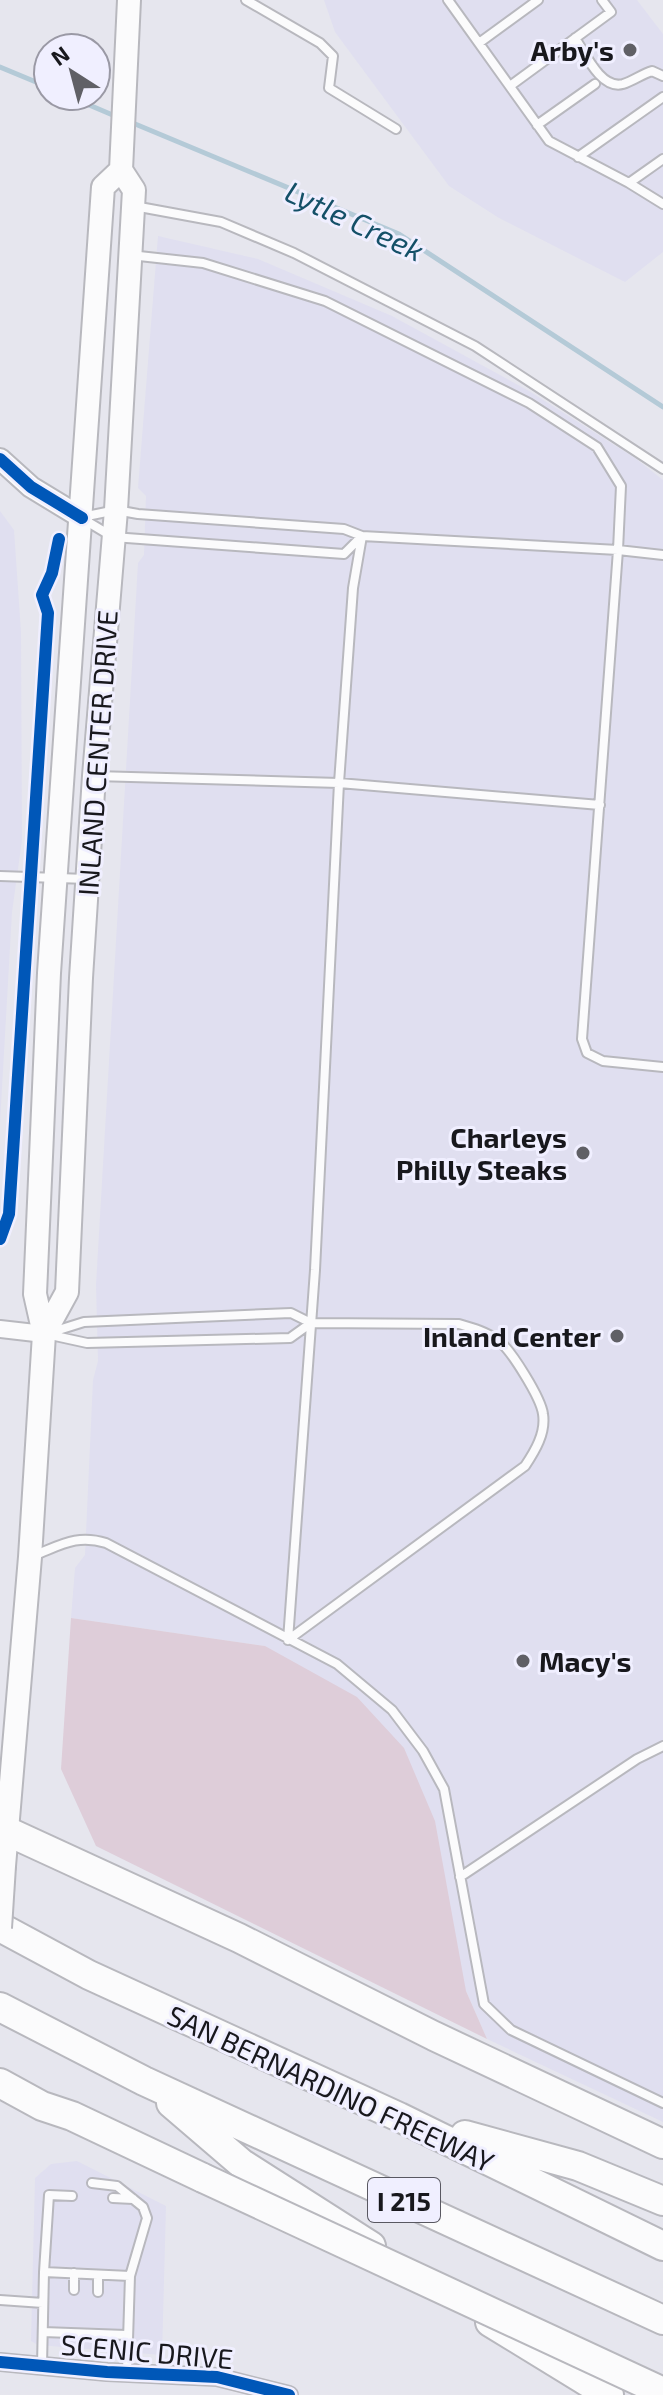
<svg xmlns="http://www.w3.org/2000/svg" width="663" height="2395" font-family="'Exo 2',sans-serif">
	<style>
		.built { fill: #e0dff0 }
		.green { fill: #decdd9 }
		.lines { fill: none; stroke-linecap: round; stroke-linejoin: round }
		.stream { stroke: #b4cad7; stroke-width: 5 }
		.service-casing { stroke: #b8b8be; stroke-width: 12 }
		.minor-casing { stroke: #b8b8be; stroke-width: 20 }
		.tertiary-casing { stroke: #b8b8be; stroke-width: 24 }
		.secondary-casing { stroke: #b8b8be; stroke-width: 26 }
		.motorway-casing { stroke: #b8b8be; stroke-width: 32 }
		.service { stroke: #fbfbfc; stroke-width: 8 }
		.minor { stroke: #fbfbfc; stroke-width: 16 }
		.tertiary { stroke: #fbfbfc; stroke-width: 20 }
		.secondary { stroke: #fbfbfc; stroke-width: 22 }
		.motorway { stroke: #fbfbfc; stroke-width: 28 }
		.secondary-bridge-casing { stroke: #b8b8be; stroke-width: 26; stroke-linecap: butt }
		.motorway-bridge-casing { stroke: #b8b8be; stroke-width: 32; stroke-linecap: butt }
		.secondary-bridge { stroke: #fbfbfc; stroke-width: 22 }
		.motorway-bridge { stroke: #fbfbfc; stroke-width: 28 }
		.cycleway-casing { stroke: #f0efff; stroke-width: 17 }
		.cycleway { stroke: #0057b8; stroke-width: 12 }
		.poi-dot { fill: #606066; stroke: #f0efff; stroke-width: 3 }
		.labels { text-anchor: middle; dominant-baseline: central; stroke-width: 6; stroke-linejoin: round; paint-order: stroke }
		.shield { fill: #f0efff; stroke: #595861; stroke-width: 2 }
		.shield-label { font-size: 26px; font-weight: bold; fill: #18181d }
		.poi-label { font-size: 28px; font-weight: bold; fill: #18181d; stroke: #f0efff; text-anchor: end }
		.street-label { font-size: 28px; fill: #18181d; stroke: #f0efff }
		.water-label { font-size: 30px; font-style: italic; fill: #145068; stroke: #f0efff }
	</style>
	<rect width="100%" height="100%" fill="#e6e6ee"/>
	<path class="built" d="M324,0h313l26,34v218l-38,30 -126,-64 -50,-32 -114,-154z
		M158,236l100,23 134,57 137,75 106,67 28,22v1642l-176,-83 -21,-48 -201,-345 -194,-28 4,-50 10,-13 8,-175 5,-19 -2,-76 42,-722 6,-8 2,-59 -8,-8z
		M0,511l14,19 7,102 1,208 -10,72 -12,211z
		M77,2161l89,45 -4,149 -124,-10 -7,-4 4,-163 16,-14z"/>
	<path class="green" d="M71,1618l194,28 92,51 47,51 31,73 31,170 21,48 -391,-193 -35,-77z"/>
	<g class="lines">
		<path class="stream" d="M0,67l48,20
			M68,96l47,20
			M128,121l271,113 264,173"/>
		<g class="service-casing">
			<path id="service" d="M246,0l74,43 13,13 -4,32 67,41
				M448,0l101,141 80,42 34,-24
				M575,38c10,15 26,52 48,46 10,-3 19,-10 29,-13l11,5
				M479,43l59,-43
				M510,86l101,-74 -9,-12
				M537,125l58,-41
				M578,157l85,-60
				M629,183l34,21
				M134,206l87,16 73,31 181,93 188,123
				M130,255l73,8 122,38 204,102 68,44 24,39 -3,64 45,5
				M82,517l34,-7 22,4 206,15 18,7 256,14 -36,489 5,14 16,8 60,6
				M83,519l30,18 231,17 17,-17
				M362,536l-9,52 -14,195 261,22
				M95,776l244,7 -24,487 -27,370
				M0,876l87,3
				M49,1333l35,-11 207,-9 20,10 148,1c14,4 28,8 40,17 12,9 42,57 44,73 3,19 -8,37 -18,52l-237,174
				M46,1334l41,9 203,-5 21,-15
				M35,1555c26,-10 42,-21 71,-12l231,121 55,46 31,41 21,38 40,215 27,26 152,73
				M460,1877l177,-118 26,-13
				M92,2183l25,3 26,21 4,11 -17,58
				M113,2198l20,1
				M44,2272l5,-77 23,1
				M74,2290v-17
				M98,2292v-17
				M0,2300l43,3
				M43,2332l83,3
				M42,2365l2,-93 86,4 -3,96"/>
		</g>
		<g class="minor-casing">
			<path id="minor" d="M0,1329l44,5
				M0,2362l107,10 110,5 72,18"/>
		</g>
		<g class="tertiary-casing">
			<path id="tertiary" d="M0,459l31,28 51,31"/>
		</g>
		<g class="secondary-casing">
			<path id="secondary" d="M44,1334l23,-42 14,-314 13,-202 22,-266 18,-320 -13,-20 8,-170
				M4,1866l26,-309 14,-223 -9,-40 14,-321 54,-786 18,-17"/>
		</g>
		<g class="motorway-casing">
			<path id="motorway" d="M0,1828l239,110 195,98 229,108
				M0,1927l89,48 310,142 264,129
				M0,2007l144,74 519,239
				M0,2083l42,23 30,10 131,62
				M171,2103l70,60 130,83
				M465,2135l113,31 85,35
				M490,2322l119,73"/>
		</g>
		<use href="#service" class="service"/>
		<use href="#minor" class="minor"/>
		<use href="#tertiary" class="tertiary"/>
		<use href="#secondary" class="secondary"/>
		<use href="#motorway" class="motorway"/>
		<g class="secondary-bridge-casing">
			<path id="secondary-bridge" d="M0,1928l4,-62"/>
		</g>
		<g class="motorway-bridge-casing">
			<path id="motorway-bridge" d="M203,2178l460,214"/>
		</g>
		<use href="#secondary-bridge" class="secondary-bridge"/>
		<use href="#motorway-bridge" class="motorway-bridge"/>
		<g class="cycleway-casing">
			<path id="cycleway" d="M0,459l31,28 51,31
				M0,1239l9,-25 39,-601 -6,-18 10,-22 7,-34
				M0,2362l107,10 110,5 72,18"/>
		</g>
		<use href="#cycleway" class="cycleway"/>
	</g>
	<g class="poi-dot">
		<circle cx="630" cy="50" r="8"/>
		<circle cx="583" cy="1153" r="8"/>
		<circle cx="617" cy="1336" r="8"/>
		<circle cx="523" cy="1661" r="8"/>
	</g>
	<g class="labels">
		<rect class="shield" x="368" y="2178" width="72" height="44" rx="6"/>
		<g class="shield-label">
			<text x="404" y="2200">I 215</text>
		</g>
		<g class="poi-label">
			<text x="614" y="50">Arby's</text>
			<text x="567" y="1137">Charleys<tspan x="567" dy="32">Philly Steaks</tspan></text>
			<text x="601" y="1336">Inland Center</text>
			<text x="539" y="1661" text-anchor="start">Macy's</text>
		</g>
		<g class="street-label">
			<text transform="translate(97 753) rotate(-86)">INLAND CENTER DRIVE</text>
			<text transform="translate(331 2088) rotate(25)">SAN BERNARDINO FREEWAY</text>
			<text transform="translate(147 2351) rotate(5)">SCENIC DRIVE</text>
		</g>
		<g class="water-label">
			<text transform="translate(355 220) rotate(25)">Lytle Creek</text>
		</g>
	</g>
	<g transform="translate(72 72) rotate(324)"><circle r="38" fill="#f0efff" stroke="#9a99a5" stroke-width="2"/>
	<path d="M0-6L14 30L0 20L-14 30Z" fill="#606066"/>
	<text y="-12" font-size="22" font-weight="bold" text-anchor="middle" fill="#18181d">N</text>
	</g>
</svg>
